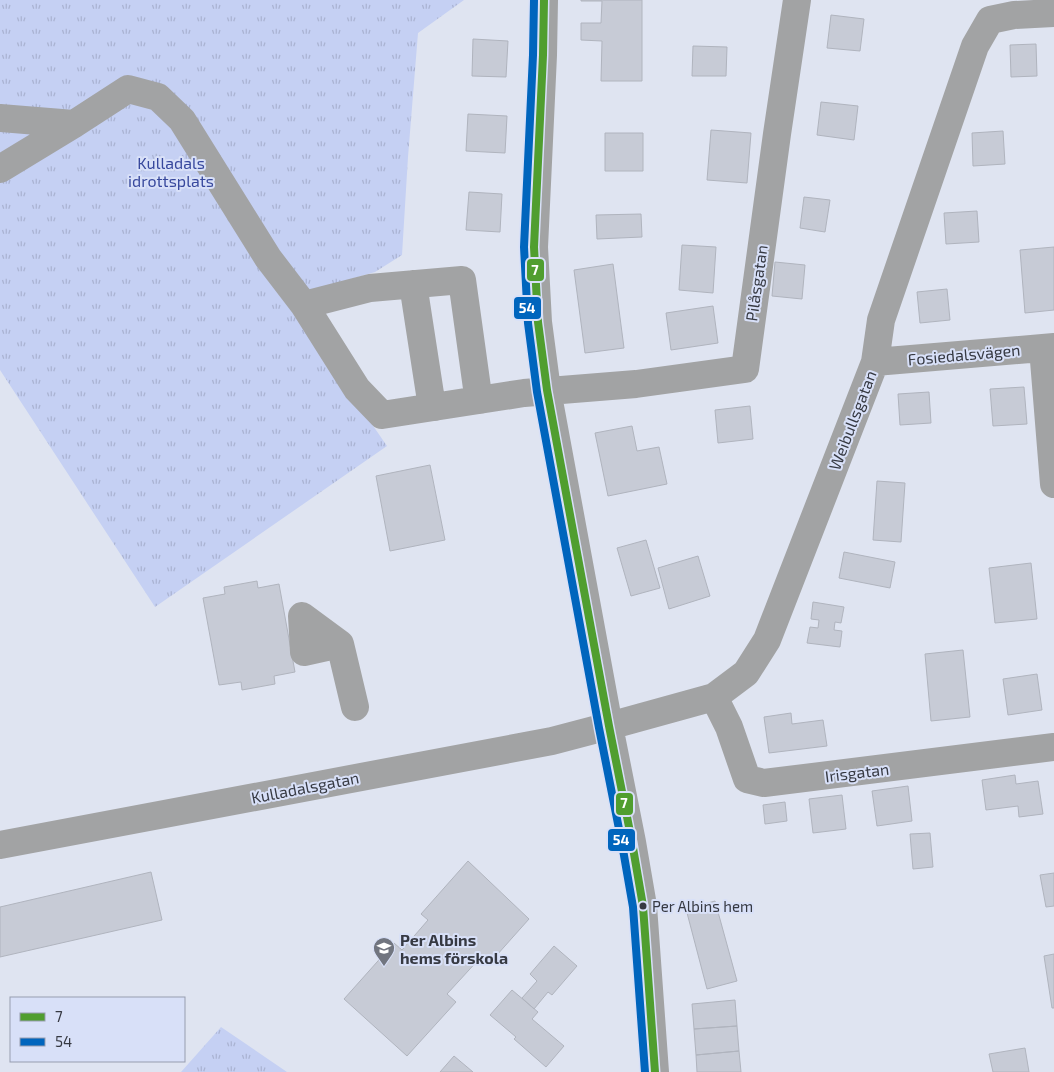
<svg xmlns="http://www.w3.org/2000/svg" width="1054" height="1072" font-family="'Exo 2',sans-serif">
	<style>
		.park { fill: url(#park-tufts) }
		.building { fill: #c7cbd6; stroke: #b0b4be }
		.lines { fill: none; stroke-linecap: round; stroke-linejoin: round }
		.minor { stroke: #a2a3a4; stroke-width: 28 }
		.bus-1-casing { stroke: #d8e0f8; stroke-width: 11 }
		.bus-2-casing { stroke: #d8e0f8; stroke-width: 11 }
		.bus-1 { stroke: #509e2f; stroke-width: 8 }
		.bus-2 { stroke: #0065bd; stroke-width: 8 }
		.bus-dot { fill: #363942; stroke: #d8e0f8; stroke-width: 2 }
		.labels { text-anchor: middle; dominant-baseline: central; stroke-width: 4; stroke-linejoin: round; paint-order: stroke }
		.bus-label { font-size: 15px; fill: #363942; stroke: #d8e0f8; text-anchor: start }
		.park-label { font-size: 16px; fill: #37489d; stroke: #d8e0f8 }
		.street-label { font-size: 16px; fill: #363942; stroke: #d8e0f8 }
		.poi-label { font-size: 16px; font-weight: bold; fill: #363942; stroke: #d8e0f8; text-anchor: start }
		.line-badge { stroke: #d8e0f8; stroke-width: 2 }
		.badge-label { font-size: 14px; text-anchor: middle; font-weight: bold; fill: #fff }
	</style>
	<defs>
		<pattern id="park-tufts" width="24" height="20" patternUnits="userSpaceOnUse" patternTransform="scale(1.25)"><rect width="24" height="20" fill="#c5d0f3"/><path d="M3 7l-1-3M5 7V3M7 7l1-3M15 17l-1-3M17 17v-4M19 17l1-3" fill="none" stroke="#aab3d2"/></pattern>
	</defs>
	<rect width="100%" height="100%" fill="#dfe4f1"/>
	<path class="park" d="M0,0h464l-46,33 -10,124 -6,98 -27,17 -90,26 102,148 -232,161 -155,-237z
		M221,1027l66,45h-106z"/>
	<path class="building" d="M581,0h61v81h-41l1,-40 -21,-1v-17h20l1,-22h-21z
		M831,15l33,4 -4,32 -33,-3z
		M473,39l35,2 -2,36 -34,-1z
		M1036,44l1,32 -26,1 -1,-32z
		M693,46l34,1 -1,29h-34z
		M821,102l37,4 -4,34 -37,-5z
		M468,114l39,2 -2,37 -39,-2z
		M711,130l40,3 -4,50 -40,-3z
		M1003,131l2,33 -32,2 -1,-33z
		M605,133h38v38h-38z
		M469,192l33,2 -2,38 -34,-2z
		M804,197l26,3 -5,32 -25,-4z
		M977,211l2,31 -33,2 -2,-31z
		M641,214l1,23 -45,2 -1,-24z
		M682,245l34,2 -3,46 -34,-3z
		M1054,247v63l-29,3 -5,-63z
		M775,262l30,3 -3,34 -30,-3z
		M613,264l11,84 -39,5 -11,-83z
		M947,289l3,31 -30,3 -3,-31z
		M713,306l5,37 -47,7 -5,-37z
		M1024,387l3,37 -34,2 -3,-37z
		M929,392l2,31 -31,2 -2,-31z
		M750,406l3,33 -35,4 -3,-33z
		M632,426l5,25 22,-4 8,37 -59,12 -13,-63z
		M430,465l15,75 -55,11 -14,-75z
		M877,481l28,2 -4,59 -28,-2z
		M646,540l14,48 -29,8 -14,-48z
		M844,552l51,10 -5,26 -51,-10z
		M698,556l12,40 -41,13 -11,-41z
		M1031,563l6,56 -42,4 -6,-55z
		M257,581l1,7 21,-4 16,88 -21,4 1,8 -33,6 -1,-8 -22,3 -16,-87 22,-4 -1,-7z
		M813,602l31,5 -3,16 -6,-1 -1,8 8,1 -2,16 -33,-4 3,-16 8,1 1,-8 -8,-1z
		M963,650l7,67 -39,4 -6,-67z
		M1037,674l5,36 -34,5 -5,-36z
		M791,713l1,11 31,-4 4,26 -58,7 -5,-36z
		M1015,775l1,9 22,-3 5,33 -24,3 -1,-11 -32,4 -4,-30z
		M908,786l4,35 -35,5 -5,-35z
		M842,795l4,34 -33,4 -4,-34z
		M785,802l2,19 -22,3 -2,-19z
		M930,833l3,34 -20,2 -3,-35z
		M468,861l61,58 -41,46 -8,-7 -33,36 9,8 -49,54 -63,-57 50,-56 8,7 26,-30 -7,-6z
		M151,872l11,48 -162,37v-50z
		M1054,873v33l-8,1 -6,-32z
		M715,901l22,80 -30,8 -21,-80z
		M554,946l23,20 -25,29 -4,-3 -14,17 -12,-11 15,-17 -7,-7z
		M1054,954v54h-2l-8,-52z
		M512,990l26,22 -6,7 32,27 -18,21 -32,-28 2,-2 -26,-22z
		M735,1000l2,26 -43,3 -2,-25z
		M737,1026l2,25 -43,4 -2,-26z
		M1025,1048l4,24h-36l-4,-18z
		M739,1051l2,21h-44l-1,-17z
		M454,1056l19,16h-33z"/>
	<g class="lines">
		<path class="minor" d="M544,0l-1,55 -9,192 4,75 9,68 62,336 23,116 11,64 12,166
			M0,118l74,6
			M0,169l74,-45 54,-35 30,8 24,23 86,138 36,47 53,84 25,26 142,-22 112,-9 109,-15 32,-235 20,-134
			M413,284l17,110 5,13
			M304,305l66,-17 92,-8 15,108 3,12
			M1043,348l11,136
			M875,362l179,-15
			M340,644l-36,8 -2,-36 38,28 15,63
			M714,697l15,30 18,52 17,4 290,-36
			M0,845l552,-104 57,-15 105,-29 32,-24 21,-33 108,-278 6,-42 94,-274 15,-26 24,-5 40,-2"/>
		<g class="bus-1-casing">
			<path id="bus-1" d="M544,0l-1,55 -9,192 4,75 9,68 62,336 23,116 11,64 12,166"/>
		</g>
		<g class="bus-2-casing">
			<path id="bus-2" d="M534,0l-1,55 -9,192 4,76 9,69 62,336 23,116 11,63 12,165"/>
		</g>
		<use href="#bus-1" class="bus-1"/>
		<use href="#bus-2" class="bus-2"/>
	</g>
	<defs>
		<g id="school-pin" transform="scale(1.125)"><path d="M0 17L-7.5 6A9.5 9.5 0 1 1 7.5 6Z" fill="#71757f" stroke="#d8e0f8"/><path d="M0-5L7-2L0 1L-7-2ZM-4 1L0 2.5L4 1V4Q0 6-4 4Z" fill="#fff"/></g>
	</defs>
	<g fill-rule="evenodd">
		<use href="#school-pin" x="384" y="948"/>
	</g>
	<circle class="bus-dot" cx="643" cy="906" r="4.5"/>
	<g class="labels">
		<g class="bus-label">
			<text x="652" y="906">Per Albins hem</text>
		</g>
		<g class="park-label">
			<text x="171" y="162">Kulladals<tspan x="171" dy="18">idrottsplats</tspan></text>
		</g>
		<g class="street-label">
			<text transform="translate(756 283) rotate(-82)">Pilåsgatan</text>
			<text transform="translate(964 354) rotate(-5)">Fosiedalsvägen</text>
			<text transform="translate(852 420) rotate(-69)">Weibullsgatan</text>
			<text transform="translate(857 772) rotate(-7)">Irisgatan</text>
			<text transform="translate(305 787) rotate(-11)">Kulladalsgatan</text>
		</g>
		<g class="poi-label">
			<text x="400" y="939">Per Albins<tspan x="400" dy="18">hems förskola</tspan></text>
		</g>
	</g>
	<g class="line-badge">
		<rect x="526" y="258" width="19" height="24" rx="5" fill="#509e2f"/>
		<rect x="513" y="296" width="29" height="24" rx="5" fill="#0065bd"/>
		<rect x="615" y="792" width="19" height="24" rx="5" fill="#509e2f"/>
		<rect x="607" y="828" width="29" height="24" rx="5" fill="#0065bd"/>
	</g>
	<g class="badge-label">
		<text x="535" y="275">7</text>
		<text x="527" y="313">54</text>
		<text x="624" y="808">7</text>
		<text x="621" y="845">54</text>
	</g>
	<rect x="10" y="997" width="175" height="65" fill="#d8e0f8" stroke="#979daf"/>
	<rect x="20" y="1013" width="25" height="8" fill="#509e2f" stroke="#979daf"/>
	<text x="55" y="1022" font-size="15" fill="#363942">7</text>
	<rect x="20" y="1038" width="25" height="8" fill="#0065bd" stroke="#979daf"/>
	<text x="55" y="1047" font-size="15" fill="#363942">54</text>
</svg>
